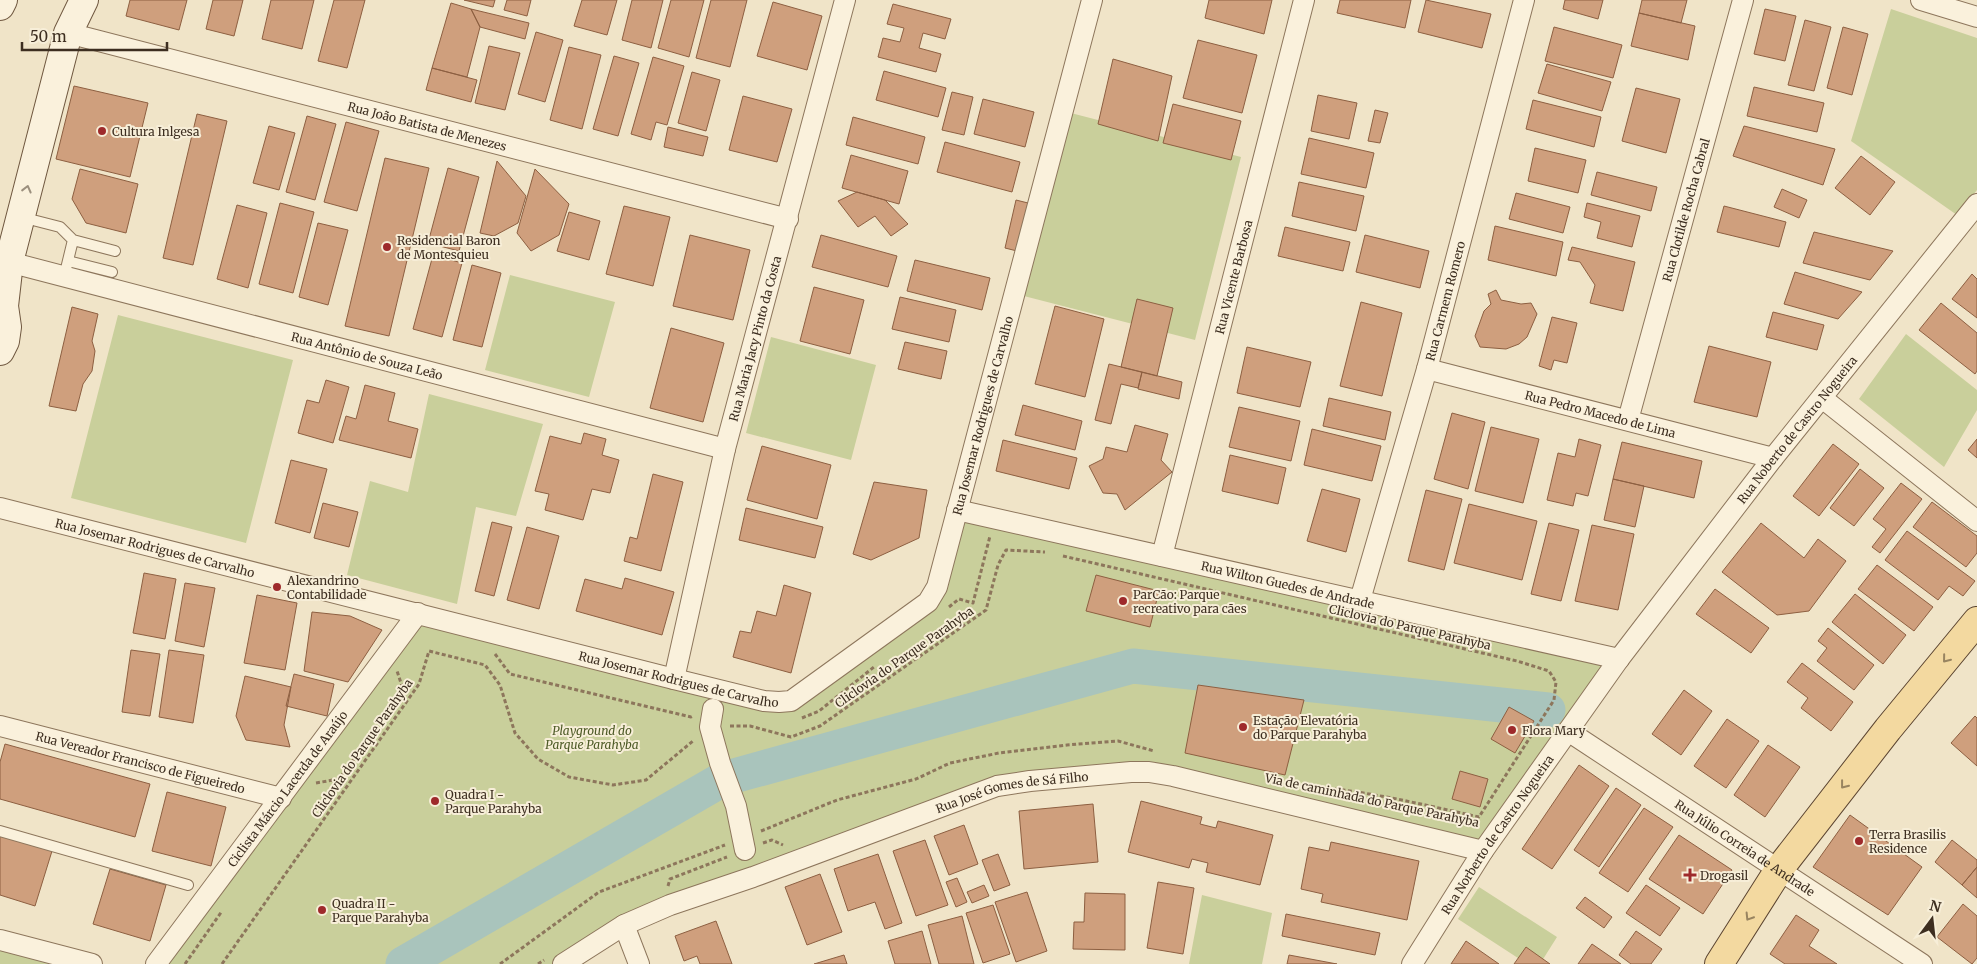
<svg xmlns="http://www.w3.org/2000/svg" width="1977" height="964" font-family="Merriweather,serif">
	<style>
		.green { fill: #c9cf9b }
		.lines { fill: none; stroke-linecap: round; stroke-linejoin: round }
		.river { stroke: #a9c4bc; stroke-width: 35 }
		.building { fill: #cf9f7d; stroke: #8d5f41 }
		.lane-casing { stroke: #8d765c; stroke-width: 12 }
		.street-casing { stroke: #8d765c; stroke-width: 22 }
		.secondary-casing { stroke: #6f573f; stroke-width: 30 }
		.primary-casing { stroke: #5b4430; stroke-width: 30 }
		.path { stroke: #8d765c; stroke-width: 3; stroke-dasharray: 4 2.5; stroke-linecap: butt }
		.lane { stroke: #faf1dc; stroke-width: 10 }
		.street { stroke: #faf1dc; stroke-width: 20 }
		.secondary { stroke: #faf1dc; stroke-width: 28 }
		.primary { stroke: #f3d9a0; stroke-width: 28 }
		.oneway { stroke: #9c907e }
		.oneway2 { stroke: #988460 }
		.poi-dot { fill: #9e2a2b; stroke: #f7eed8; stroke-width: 2 }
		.labels { text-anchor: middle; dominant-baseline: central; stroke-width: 4; stroke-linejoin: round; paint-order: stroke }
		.street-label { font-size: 12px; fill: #3d2e20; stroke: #f7eed8 }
		.poi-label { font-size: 12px; fill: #3d2e20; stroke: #f7eed8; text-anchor: start }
		.park-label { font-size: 12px; font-style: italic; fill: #4d5a26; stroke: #f7eed8 }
	</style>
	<rect width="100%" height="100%" fill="#f0e4c8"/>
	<path class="green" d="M1891,9l86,29v152l-20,25 -106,-74z
		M1067,112l174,45 -46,183 -175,-45z
		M510,275l105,27 -26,95 -104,-27z
		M118,315l175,45 -47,183 -175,-45z
		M1906,334l71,56v20l-33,57 -85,-68z
		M771,337l105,28 -25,95 -105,-27z
		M429,394l114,30 -27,92 -40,-9 -19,97 -110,-29 23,-94 38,11z
		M965,504l403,88 254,65 -138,198 -341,-78 -140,11 -372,136 -67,40h-402l260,-352 371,96 147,-111z
		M1479,887l78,50 -17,27h-13l-69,-45z
		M1202,895l70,18 -10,51h-73z
		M0,944l83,20h-83z"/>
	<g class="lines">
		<path class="river" d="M403,964l320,-185 410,-113 415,44"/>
	</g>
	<path class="building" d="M130,0h57l-8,30 -53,-14z
		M213,0h30l-9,36 -28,-7z
		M271,0h43l-12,49 -40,-10z
		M334,0h31l-18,68 -29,-7z
		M464,0h31l-2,7z
		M507,0h24l-4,16 -23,-6z
		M582,0h35l-10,35 -33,-9z
		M632,0h31l-12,48 -29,-8z
		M671,0h33l-15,57 -31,-9z
		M711,0h36l-17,67 -34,-9z
		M1209,0h63l-8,34 -59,-16z
		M1340,0h71l-6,28 -68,-15z
		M1426,0l65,14 -9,34 -64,-16z
		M1565,0h38l-5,19 -35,-10z
		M1642,0h45l-6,23 -42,-10z
		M773,2l49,14 -15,54 -50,-14z
		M451,3l20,6 9,18 -13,50 -35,-9z
		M893,4l58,15 -6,20 -22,-6 -4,15 22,6 -5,18 -58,-15 5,-19 17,4 4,-14 -17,-4z
		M471,9l58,14 -4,16 -45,-12z
		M1765,9l31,7 -11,45 -31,-7z
		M1639,13l56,13 -7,34 -57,-14z
		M1805,20l26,7 -17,64 -26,-6z
		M1554,27l68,18 -9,33 -68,-17z
		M1843,27l25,7 -16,61 -25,-7z
		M536,32l27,8 -18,62 -27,-8z
		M1198,40l59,15 -15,58 -59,-15z
		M489,46l31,7 -15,57 -30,-7z
		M569,47l32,8 -19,74 -32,-9z
		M614,56l25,7 -21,73 -25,-7z
		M653,57l31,9 -17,59 -11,-3 -5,18 -20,-6z
		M1113,59l59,17 -14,65 -60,-17z
		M1547,64l64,18 -9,29 -64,-18z
		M432,68l45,12 -6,22 -45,-12z
		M884,71l62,17 -8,29 -62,-17z
		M692,72l28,8 -14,51 -28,-8z
		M74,86l74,17 -18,74 -74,-18z
		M1754,87l70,16 -7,29 -70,-16z
		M1636,88l44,11 -14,54 -44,-12z
		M952,92l21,5 -9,38 -22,-5z
		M1318,95l39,8 -8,36 -38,-8z
		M743,96l49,13 -15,53 -48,-12z
		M983,99l51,13 -9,35 -51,-13z
		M1533,100l68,17 -7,30 -68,-18z
		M1173,104l68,17 -10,39 -68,-17z
		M1375,110l13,3 -8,30 -12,-2z
		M197,114l30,7 -34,144 -30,-7z
		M307,116l29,8 -21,76 -29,-8z
		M853,117l72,20 -7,27 -72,-19z
		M346,122l33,9 -22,80 -33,-9z
		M269,126l26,7 -16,57 -26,-7z
		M1744,126l91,23 -12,36 -90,-29z
		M668,127l40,10 -5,19 -39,-9z
		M1309,138l65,15 -8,35 -65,-14z
		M945,142l75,20 -8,30 -75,-20z
		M1535,148l51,12 -8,33 -50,-12z
		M851,155l57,16 -9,33 -57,-16z
		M1861,156l34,26 -25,33 -35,-27z
		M385,158l44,10 -40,168 -44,-10z
		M497,161l29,35 -8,27 -24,13 -14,-3z
		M448,168l31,9 -20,74 -31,-8z
		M80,169l58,15 -12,49 -40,-10 -14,-24z
		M535,169l34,35 -10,31 -28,16 -14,-18z
		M1597,172l60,15 -6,24 -60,-16z
		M1299,182l65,14 -8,35 -64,-15z
		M1782,189l25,11 -8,18 -25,-11z
		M857,192l28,8 23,24 -17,12 -16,-20 -17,11 -20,-26z
		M1516,193l54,14 -7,26 -54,-14z
		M1016,200l12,3 -11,48 -12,-3z
		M280,203l34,9 -21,81 -34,-9z
		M1587,203l53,13 -8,31 -35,-9 4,-16 -17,-5z
		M237,205l30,8 -19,75 -31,-9z
		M624,206l46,11 -17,69 -47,-12z
		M1724,206l62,16 -7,25 -62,-15z
		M569,212l31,9 -11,39 -32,-9z
		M318,223l30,7 -20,75 -29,-8z
		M1495,226l68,16 -7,34 -68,-16z
		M1285,227l65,15 -7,29 -65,-15z
		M1814,232l79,19 -23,29 -67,-17z
		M690,235l60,15 -17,70 -60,-14z
		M821,235l76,21 -9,31 -76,-20z
		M1365,235l64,16 -9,37 -64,-16z
		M1572,247l63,15 -12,49 -33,-8 5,-18 -15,-23 -12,-2z
		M433,255l29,8 -20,74 -29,-8z
		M915,260l75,18 -8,32 -75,-19z
		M472,265l29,8 -19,74 -29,-7z
		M1795,272l67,20 -24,27 -54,-15z
		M1972,274l5,5v39l-25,-19z
		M814,287l50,13 -14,54 -50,-13z
		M1496,290l5,10 20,4 10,-1 6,11 -10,23 -8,7 -13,5 -26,-2 -5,-11 9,-25 7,-7 -3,-10z
		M900,297l56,13 -7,32 -57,-13z
		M1137,299l36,9 -16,68 -36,-9z
		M1361,302l41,11 -20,83 -42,-10z
		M1941,303l36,30v38l-2,3 -56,-44z
		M1055,306l49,13 -19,78 -50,-13z
		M72,307l26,7 -6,27 3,10 -3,20 -9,13 -7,27 -27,-5z
		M1773,312l51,13 -7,25 -51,-13z
		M1552,317l25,6 -10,40 -13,-3 -3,10 -12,-4z
		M671,328l53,15 -21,79 -53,-14z
		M905,342l42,9 -6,28 -43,-10z
		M1709,346l62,16 -14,55 -63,-15z
		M1247,347l64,15 -11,45 -63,-14z
		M1109,364l33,8 -4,16 -17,-4 -10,40 -16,-4z
		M1142,372l40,10 -3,17 -41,-10z
		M326,380l23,7 -16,56 -35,-10 9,-33 12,3z
		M365,385l30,8 -7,28 30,8 -7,29 -72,-18 7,-24 10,3z
		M1329,398l62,14 -6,28 -62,-14z
		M1023,405l59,16 -7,29 -60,-15z
		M1239,407l61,14 -9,40 -62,-14z
		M1452,413l33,9 -17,67 -34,-10z
		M1135,425l33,9 -7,26 11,12 -47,38 -8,-16 -14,-1 -14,-27 14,-7 3,-12 21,5z
		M1491,427l48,12 -16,64 -48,-12z
		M1312,429l69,17 -9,35 -68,-16z
		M584,433l22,6 -4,16 17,5 -9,33 -18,-4 -9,31 -38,-10 4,-16 -14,-3 15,-55 31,8z
		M1579,439l22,6 -13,51 -12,-3 -3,13 -26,-6 11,-47 17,4z
		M1977,439v19l-9,-8z
		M1003,440l74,18 -8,31 -73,-18z
		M1622,442l80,19 -8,37 -81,-19z
		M1833,444l26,20 -40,52 -26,-20z
		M762,446l69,19 -14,54 -70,-19z
		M1230,455l56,13 -8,36 -56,-13z
		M291,460l36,9 -17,64 -35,-10z
		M1860,469l24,19 -30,38 -24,-18z
		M653,474l30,8 -22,89 -37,-10 6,-24 7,2z
		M1613,479l31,7 -9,41 -31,-7z
		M874,482l53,8 -8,48 -48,22 -18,-6z
		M1901,483l21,16 -42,54 -8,-6 14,-18 -13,-10z
		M1322,489l38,10 -14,53 -39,-11z
		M1426,490l36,9 -18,71 -36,-9z
		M1932,502l45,34v17l-11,14 -53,-40z
		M323,503l35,9 -9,35 -35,-9z
		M1469,504l68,17 -15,59 -68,-17z
		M746,508l77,19 -8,31 -76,-18z
		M492,522l20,5 -18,69 -19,-5z
		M1549,523l30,7 -18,71 -30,-7z
		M1761,523l43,35 14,-19 28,22 -37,50 -32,4 -55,-43z
		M1592,525l42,9 -16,76 -43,-9z
		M527,527l32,9 -20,73 -32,-9z
		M1907,531l68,50 -12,15 -14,-10 -11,14 -53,-40z
		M1877,565l56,42 -19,24 -56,-42z
		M144,573l32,6 -11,60 -32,-6z
		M1096,575l63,16 -9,36 -64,-16z
		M625,578l49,14 -12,43 -86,-24 9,-32 37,10z
		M185,583l30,5 -11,59 -29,-6z
		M784,585l27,8 -20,80 -58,-16 7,-26 11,2 6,-22 19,5z
		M1715,589l54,39 -18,25 -55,-39z
		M1855,594l51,41 -23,29 -51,-42z
		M257,595l40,8 -12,67 -41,-7z
		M312,612l38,4 32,14 -34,52 -44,-11z
		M1828,628l46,37 -20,25 -37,-29 10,-13 -9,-7z
		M131,650l29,4 -10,62 -28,-4z
		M169,650l35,5 -11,68 -34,-6z
		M1802,663l51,39 -22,29 -30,-23 7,-10 -21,-16z
		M294,674l40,10 -7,32 -41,-10z
		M245,676l46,11 -7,38 6,22 -44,-7 -10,-24z
		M1198,685l106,15 -19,75 -100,-22z
		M1684,690l28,21 -31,44 -29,-21z
		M1509,707l25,14 -19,32 -24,-14z
		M1975,716l2,2v48l-26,-23z
		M1727,719l32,22 -33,47 -32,-22z
		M5,744l145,40 -15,53 -135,-38v-37z
		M1768,745l32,22 -35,50 -31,-22z
		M1579,765l30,21 -57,83 -30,-20z
		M1460,771l28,8 -8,28 -28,-8z
		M1616,788l25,17 -42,62 -25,-17z
		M167,792l59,15 -15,59 -59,-15z
		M1141,801l61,16 -2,7 16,4 2,-7 55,14 -13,50 -54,-13 2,-9 -16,-4 -3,9 -61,-16z
		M1093,804l5,58 -74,7 -5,-58z
		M1644,808l29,19 -45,65 -29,-19z
		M1850,815l72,52 -34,48 -75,-48z
		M964,825l14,39 -29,11 -15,-39z
		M0,835l52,16 -17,55 -35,-11z
		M1679,835l53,35 -29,44 -54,-35z
		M925,840l23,65 -32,11 -23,-65z
		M1952,840l25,20v7l-15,18 -27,-23z
		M1331,842l88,19 -12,59 -86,-18 2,-8 -22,-5 8,-42 20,4z
		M878,854l24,69 -17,6 -10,-27 -27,9 -14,-42z
		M998,854l12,31 -16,6 -12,-31z
		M1977,867v31l-15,-13z
		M110,869l56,16 -16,56 -57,-17z
		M820,874l22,58 -35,13 -22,-58z
		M957,878l10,24 -11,5 -10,-25z
		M1158,882l36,6 -11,66 -36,-6z
		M984,885l5,11 -17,7 -5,-11z
		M1646,885l34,23 -20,28 -34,-23z
		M1027,892l20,59 -31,11 -21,-60z
		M1085,893l40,1v56l-52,-1 1,-27h10z
		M1585,897l27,20 -8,11 -28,-20z
		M1963,904l14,12v42l-5,6 -35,-27z
		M993,905l17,49 -27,9 -17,-50z
		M1286,914l94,19 -5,22 -93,-19z
		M1796,915l23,15 -10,16 28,18h-52l-15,-10z
		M962,916l12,48h-35l-11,-39z
		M716,921l16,43h-32l-3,-8 -13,5 -9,-25z
		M922,931l9,33h-36l-7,-23z
		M1636,931l26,18 -11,15h-20l-12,-9z
		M1466,941l33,23h-48z
		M1592,944l29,20h-43z
		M1526,947l24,17h-36z
		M844,955l3,9h-33z
		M1289,955l48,9h-50z"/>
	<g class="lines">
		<g class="lane-casing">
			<path id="lane" d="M21,217l39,10 13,13 -9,37
				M73,240l42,11
				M68,261l44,11
				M0,831l188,54"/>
		</g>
		<g class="street-casing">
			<g id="street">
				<path d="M1921,0l56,17"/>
				<path id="s1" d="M68,33l720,186"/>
				<path id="s2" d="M9,262l716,187"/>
				<path id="s3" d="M1427,369l346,89"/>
				<path d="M1822,398l155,123"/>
				<path id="s4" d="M1628,420l115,-420"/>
				<path id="s5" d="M0,508l674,171 90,22 15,1 12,-1 137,-99 9,-15 155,-587"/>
				<path id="s6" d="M957,510l662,149"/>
				<path id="s7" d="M1162,556l142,-556"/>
				<path id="s8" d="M1360,600l67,-231 97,-369"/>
				<path id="s9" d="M674,679l51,-230 120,-449"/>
				<path d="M713,709l-3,18 10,36 16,43 9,44"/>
				<path id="s10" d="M0,726l281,72"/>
				<path id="s11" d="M1568,731l354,233"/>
				<path d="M624,925l15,39"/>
				<path d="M0,940l92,24"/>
				<path id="s12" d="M156,964l262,-351"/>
				<path id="s13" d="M563,964l61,-39 46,-20 83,-28 244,-91 33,-5 101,-9h18l24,4 310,75"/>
				<path id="s14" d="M1412,964l71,-113 136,-192 154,-201 204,-254"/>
			</g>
		</g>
		<g class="secondary-casing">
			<path id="secondary" d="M0,6l3,-6
				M0,351l5,-10 2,-14 -3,-21 5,-44 59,-229 16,-33"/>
		</g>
		<g class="primary-casing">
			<path id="primary" d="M1719,964l61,-96 108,-139 89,-108"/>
		</g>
		<path class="path" d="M1063,556l454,105 32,10 7,11 -2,18 -75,117c-58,-13 -116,-27 -175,-31
			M949,607l10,-8 14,4 17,-67
			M495,654l15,20 181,43 2,-1
			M802,718l17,-7 55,-44
			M730,726h20l41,11 29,-11 166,-116 12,-45 8,-15 39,2
			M316,783l23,-4 65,-87 -7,-21
			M761,831l76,-31 79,-21 34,-16 49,-10 68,-8 51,-4 36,10
			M763,843l9,-3 11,5
			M668,886l2,-7 57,-22
			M185,964l37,-53
			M222,964l197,-280 10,-33 56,14 15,20 15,48 23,26 31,18 44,8 33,-5 47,-39
			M500,964l99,-72 126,-47
			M538,964l6,-4"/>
		<use href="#lane" class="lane"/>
		<use href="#street" class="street"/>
		<use href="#secondary" class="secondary"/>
		<use href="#primary" class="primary"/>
	</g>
	<defs><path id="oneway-chevron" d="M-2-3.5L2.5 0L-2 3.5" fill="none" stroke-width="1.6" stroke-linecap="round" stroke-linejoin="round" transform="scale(1.25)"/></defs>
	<use class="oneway" href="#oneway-chevron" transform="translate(27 189) rotate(-76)"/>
	<g class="oneway2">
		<use href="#oneway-chevron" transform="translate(1946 659) rotate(129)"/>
		<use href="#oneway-chevron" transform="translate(1844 785) rotate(128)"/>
		<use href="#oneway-chevron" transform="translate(1749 917) rotate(122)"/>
	</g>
	<g class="poi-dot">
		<circle cx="102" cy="131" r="5"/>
		<circle cx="387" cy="247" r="5"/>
		<circle cx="277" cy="587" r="5"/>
		<circle cx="1123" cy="601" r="5"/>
		<circle cx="1243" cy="727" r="5"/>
		<circle cx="1512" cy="730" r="5"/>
		<circle cx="435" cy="801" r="5"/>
		<circle cx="1859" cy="841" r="5"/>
		<path d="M1687.5 867.5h5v5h5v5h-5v5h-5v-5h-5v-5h5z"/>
		<circle cx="322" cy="910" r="5"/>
	</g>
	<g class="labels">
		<g class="street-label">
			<text stroke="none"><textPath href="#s1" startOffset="371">Rua João Batista de Menezes</textPath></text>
			<text stroke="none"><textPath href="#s4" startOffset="218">Rua Clotilde Rocha Cabral</textPath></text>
			<text stroke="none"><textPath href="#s7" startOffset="288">Rua Vicente Barbosa</textPath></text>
			<text stroke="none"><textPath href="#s8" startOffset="311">Rua Carmem Romero</textPath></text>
			<text stroke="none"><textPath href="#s9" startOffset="350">Rua Maria Jacy Pinto da Costa</textPath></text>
			<text stroke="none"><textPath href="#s2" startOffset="370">Rua Antônio de Souza Leão</textPath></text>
			<text stroke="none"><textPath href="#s3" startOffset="179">Rua Pedro Macedo de Lima</textPath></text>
			<text stroke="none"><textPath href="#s5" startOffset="1179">Rua Josemar Rodrigues de Carvalho</textPath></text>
			<text stroke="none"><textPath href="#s14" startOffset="659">Rua Noberto de Castro Nogueira</textPath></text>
			<text stroke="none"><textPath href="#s5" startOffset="160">Rua Josemar Rodrigues de Carvalho</textPath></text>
			<text stroke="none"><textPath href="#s6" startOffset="339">Rua Wilton Guedes de Andrade</textPath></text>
			<text transform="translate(1410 627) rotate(13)">Cliclovia do Parque Parahyba</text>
			<text transform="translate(904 657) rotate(-35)">Cliclovia do Parque Parahyba</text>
			<text stroke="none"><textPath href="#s5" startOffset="700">Rua Josemar Rodrigues de Carvalho</textPath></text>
			<text transform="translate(362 748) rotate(-55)">Cliclovia do Parque Parahyba</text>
			<text stroke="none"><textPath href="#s10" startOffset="145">Rua Vereador Francisco de Figueiredo</textPath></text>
			<text stroke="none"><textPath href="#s12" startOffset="219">Ciclista Márcio Lacerda de Araújo</textPath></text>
			<text stroke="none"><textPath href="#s13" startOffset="484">Rua José Gomes de Sá Filho</textPath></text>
			<text transform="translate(1372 800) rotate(12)">Via de caminhada do Parque Parahyba</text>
			<text stroke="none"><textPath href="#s14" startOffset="155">Rua Norberto de Castro Nogueira</textPath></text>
			<text stroke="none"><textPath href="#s11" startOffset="212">Rua Júlio Correia de Andrade</textPath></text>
		</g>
		<g class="poi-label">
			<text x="112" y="131">Cultura Inlgesa</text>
			<text x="397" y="240">Residencial Baron<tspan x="397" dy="14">de Montesquieu</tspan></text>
			<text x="287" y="580">Alexandrino<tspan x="287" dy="14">Contabilidade</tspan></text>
			<text x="1133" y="594">ParCão: Parque<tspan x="1133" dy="14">recreativo para cães</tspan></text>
			<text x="1253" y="720">Estação Elevatória<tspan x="1253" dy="14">do Parque Parahyba</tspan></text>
			<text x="1522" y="730">Flora Mary</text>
			<text x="445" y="794">Quadra I -<tspan x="445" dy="14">Parque Parahyba</tspan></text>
			<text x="1869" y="834">Terra Brasilis<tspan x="1869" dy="14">Residence</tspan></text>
			<text x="1700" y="875">Drogasil</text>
			<text x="332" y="903">Quadra II -<tspan x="332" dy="14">Parque Parahyba</tspan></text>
		</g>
		<g class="park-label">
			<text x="592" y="730">Playground do<tspan x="592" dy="14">Parque Parahyba</tspan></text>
		</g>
	</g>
	<g transform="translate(1932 919) rotate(15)" stroke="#f7eed8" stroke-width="4" paint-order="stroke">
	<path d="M0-4L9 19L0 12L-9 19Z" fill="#3d2e20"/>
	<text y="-8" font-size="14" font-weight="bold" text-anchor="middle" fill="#3d2e20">N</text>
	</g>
	<path d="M22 42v8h145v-8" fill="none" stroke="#3d2e20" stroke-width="2.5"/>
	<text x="30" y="42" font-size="15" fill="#3d2e20" stroke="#f7eed8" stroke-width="4" paint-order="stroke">50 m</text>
</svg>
